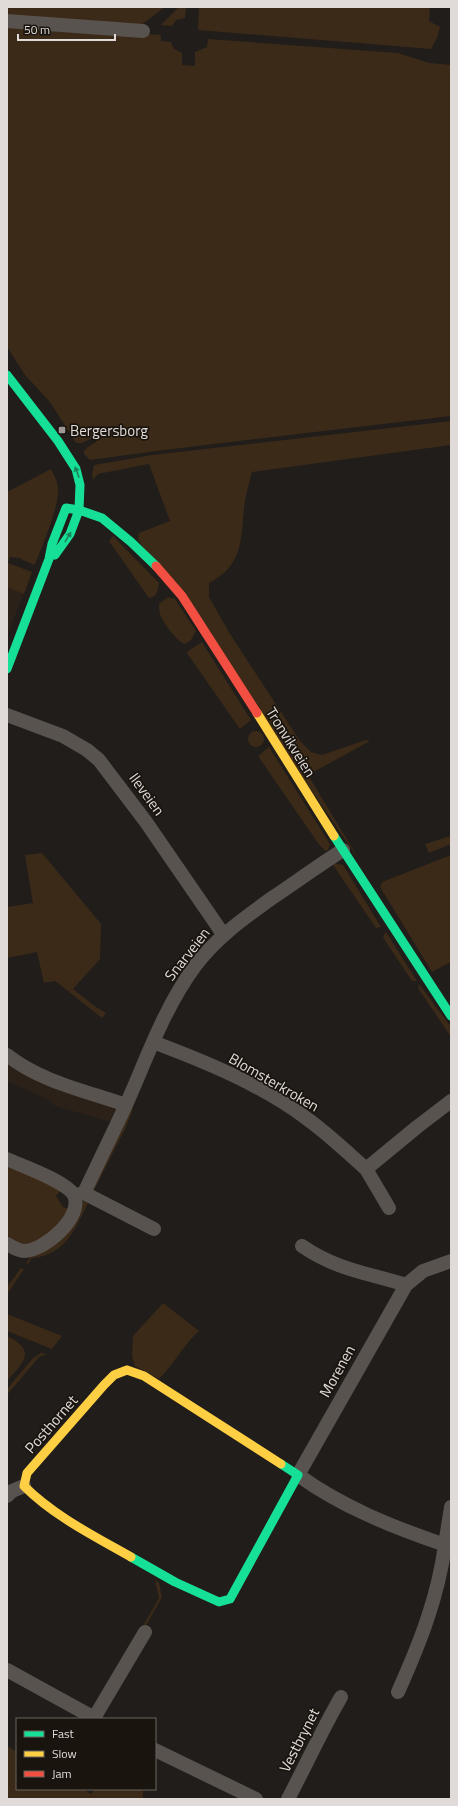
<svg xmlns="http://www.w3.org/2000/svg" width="458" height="1806" font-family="'Titillium Web',sans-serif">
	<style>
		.built { fill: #2b2118 }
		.green { fill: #3c2a18 }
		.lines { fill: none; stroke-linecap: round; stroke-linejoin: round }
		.street { stroke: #58534e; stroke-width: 14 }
		.fast { stroke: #16e098; stroke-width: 9 }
		.slow { stroke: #ffcf43; stroke-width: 9 }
		.jam { stroke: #f24e42; stroke-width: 9 }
		.oneway { fill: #18845a }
		.poi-dot { fill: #9d9896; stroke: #1a140e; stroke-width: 1.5 }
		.labels { text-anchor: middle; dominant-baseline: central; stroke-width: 3.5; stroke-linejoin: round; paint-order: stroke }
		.poi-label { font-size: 15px; fill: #e0dbd8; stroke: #1a140e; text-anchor: start }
		.street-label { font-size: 15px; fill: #e0dbd8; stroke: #1a140e }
	</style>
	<rect width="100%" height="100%" fill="#201d1a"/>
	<path class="built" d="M7,563l25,9 -25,64z
		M7,1058l112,46 -5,19 -59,-17 -6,-6 -42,-19z"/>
	<path class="green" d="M7,7h158l-24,18 -134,-6z
		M179,7h7l-1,11 -9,2 -4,6 -11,-1z
		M199,7h231l-1,14 11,6 -3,11 -6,11 -233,-19z
		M7,25l154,10v6l10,1 3,7 8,4v12l13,1v-14l12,-5 1,-8 190,14 31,10 22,2v351l-287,34 -74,10 -6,-6v-3l4,-4 8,-5 -2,-5 -12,6h-6l-26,-41 -25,-27 -18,-28z
		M451,421v24l-199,27c-3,12 -7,24 -8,37 -3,33 -2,57 -35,74v14l21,37 70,107 11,11 11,3 44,-15 4,1 -62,34 52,86 -222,-321 1,-7 31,-12 -21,-57 -51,10 -5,6 -1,-5 2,-10 58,-10z
		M51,469c3,6 7,13 7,20 1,19 -15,54 -22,73l-2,3 -15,-7 -9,-1 -2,6 24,9 -8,22 -17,-7v-95z
		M113,536l46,47c-1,8 -2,14 -10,15l-40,-57z
		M168,597l7,2 21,32 -5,9 -6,4c-8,-2 -23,-23 -25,-30 -1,-3 -1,-7 -1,-10z
		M202,642l49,78 -11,9 -53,-76 1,-2z
		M248 739a8 8 0 1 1 16 0a8 8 0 1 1-16 0Z
		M269,747l61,97 -2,6 -3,1 -7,-8 -60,-87z
		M451,836v8l-22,9 -4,-9z
		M42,853l59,71 -1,35 -27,30 23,18 10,6 -4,5 -43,-34 -4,-3 -11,2 -7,-31 -30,6v-51l26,-4 -8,-48z
		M451,855v107l-19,10 -52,-85 2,-5z
		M333,863l10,2 38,62 -5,1 -43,-63z
		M386,932l31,49h-5l-28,-42 -1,-3z
		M419,984l32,43v10l-33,-49z
		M131,1109h2l-8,20 -33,65 3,-15z
		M7,1164l54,26 -5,6 7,11 7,2 -13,22 -33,15 -17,-6z
		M90,1199c-14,27 -23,56 -58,59l-4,6 -2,-1 5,-7 35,-25 18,-30z
		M21,1268l3,1 -17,25v-7z
		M163,1303l36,28c-15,13 -25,33 -40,48l-24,-13 -3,-10 1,-20z
		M7,1314l55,22 -10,13 -45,-18z
		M7,1336c31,15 16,26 0,45z
		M41,1353l6,1 -8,3 -32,38v-6l26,-31z
		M155,1580l4,3 3,14 -17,30 -2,-1 16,-28z
		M7,1746l10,6v37h66l8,5 4,-5h48v10h-136z"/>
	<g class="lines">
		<path class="street" d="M7,21l136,10
			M7,715l56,21 24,14 12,10 47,62 77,112
			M153,1042c53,20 107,42 153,76 21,15 41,34 60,51l51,-42 34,-26
			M7,1055c34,27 79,36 119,50 21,-47 38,-97 69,-139 22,-29 48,-47 77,-68 24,-16 47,-33 71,-48
			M7,1159c15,7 59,22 67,36 10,22 -30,56 -50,56 -6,0 -12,-4 -17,-7
			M366,1169l23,39
			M84,1193l42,-88
			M76,1195l8,-2 70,36
			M302,1246c35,24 66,27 104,39
			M451,1261l-28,10 -17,14 -108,190c44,32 95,52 147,70l6,-38
			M7,1496l5,-5 12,-5
			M7,1670l89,49
			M398,1692c21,-47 40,-94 47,-147
			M94,1718l51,-86
			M155,1750l101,49
			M288,1799c18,-34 34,-69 53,-102"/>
		<path class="fast" d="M7,375l51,66 18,28 4,16 -1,25
			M55,555l15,-21 9,-24
			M7,669l42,-110 3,-15 14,-36 13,2 23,8 29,24 25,24
			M334,836l117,180
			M131,1557l44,25 44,20 11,-3 68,-124 -17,-11"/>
		<path class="slow" d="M257,713l77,123
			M127,1370l17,6 137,88
			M127,1370l-13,5 -10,10 -77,88 -3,13c30,30 70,50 107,71"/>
		<path class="jam" d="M156,566l26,30 75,117"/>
	</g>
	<defs><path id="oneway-solid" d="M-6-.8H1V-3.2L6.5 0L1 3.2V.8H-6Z"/></defs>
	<g class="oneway">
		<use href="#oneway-solid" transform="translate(77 472) rotate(-110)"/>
		<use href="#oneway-solid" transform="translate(68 537) rotate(-59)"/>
	</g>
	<rect class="poi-dot" x="58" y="426" width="8" height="8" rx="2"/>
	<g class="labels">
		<g class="poi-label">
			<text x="70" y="430">Bergersborg</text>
		</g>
		<g class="street-label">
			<text transform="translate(291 742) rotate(58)">Tronvikveien</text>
			<text transform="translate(147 794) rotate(54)">Ileveien</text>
			<text transform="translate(187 954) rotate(-52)">Snarveien</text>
			<text transform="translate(274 1082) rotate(30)">Blomsterkroken</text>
			<text transform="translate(337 1371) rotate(-61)">Morenen</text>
			<text transform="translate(51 1424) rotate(-49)">Posthornet</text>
			<text transform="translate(299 1740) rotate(-63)">Vestbrynet</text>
		</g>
	</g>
	<rect width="458" height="1806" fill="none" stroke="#e0dbd8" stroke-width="16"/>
	<rect x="16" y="1718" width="140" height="72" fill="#1a140e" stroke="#69645f"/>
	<rect x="24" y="1731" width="20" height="6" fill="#16e098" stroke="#69645f"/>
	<text x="52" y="1738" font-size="12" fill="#e0dbd8">Fast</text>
	<rect x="24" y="1751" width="20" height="6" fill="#ffcf43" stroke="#69645f"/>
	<text x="52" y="1758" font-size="12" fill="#e0dbd8">Slow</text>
	<rect x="24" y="1771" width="20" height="6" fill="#f24e42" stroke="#69645f"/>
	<text x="52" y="1778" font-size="12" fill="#e0dbd8">Jam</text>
	<path d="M18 34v6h97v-6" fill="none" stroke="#e0dbd8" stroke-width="2"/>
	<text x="24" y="34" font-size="12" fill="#e0dbd8" stroke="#1a140e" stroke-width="3" paint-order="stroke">50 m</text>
</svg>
